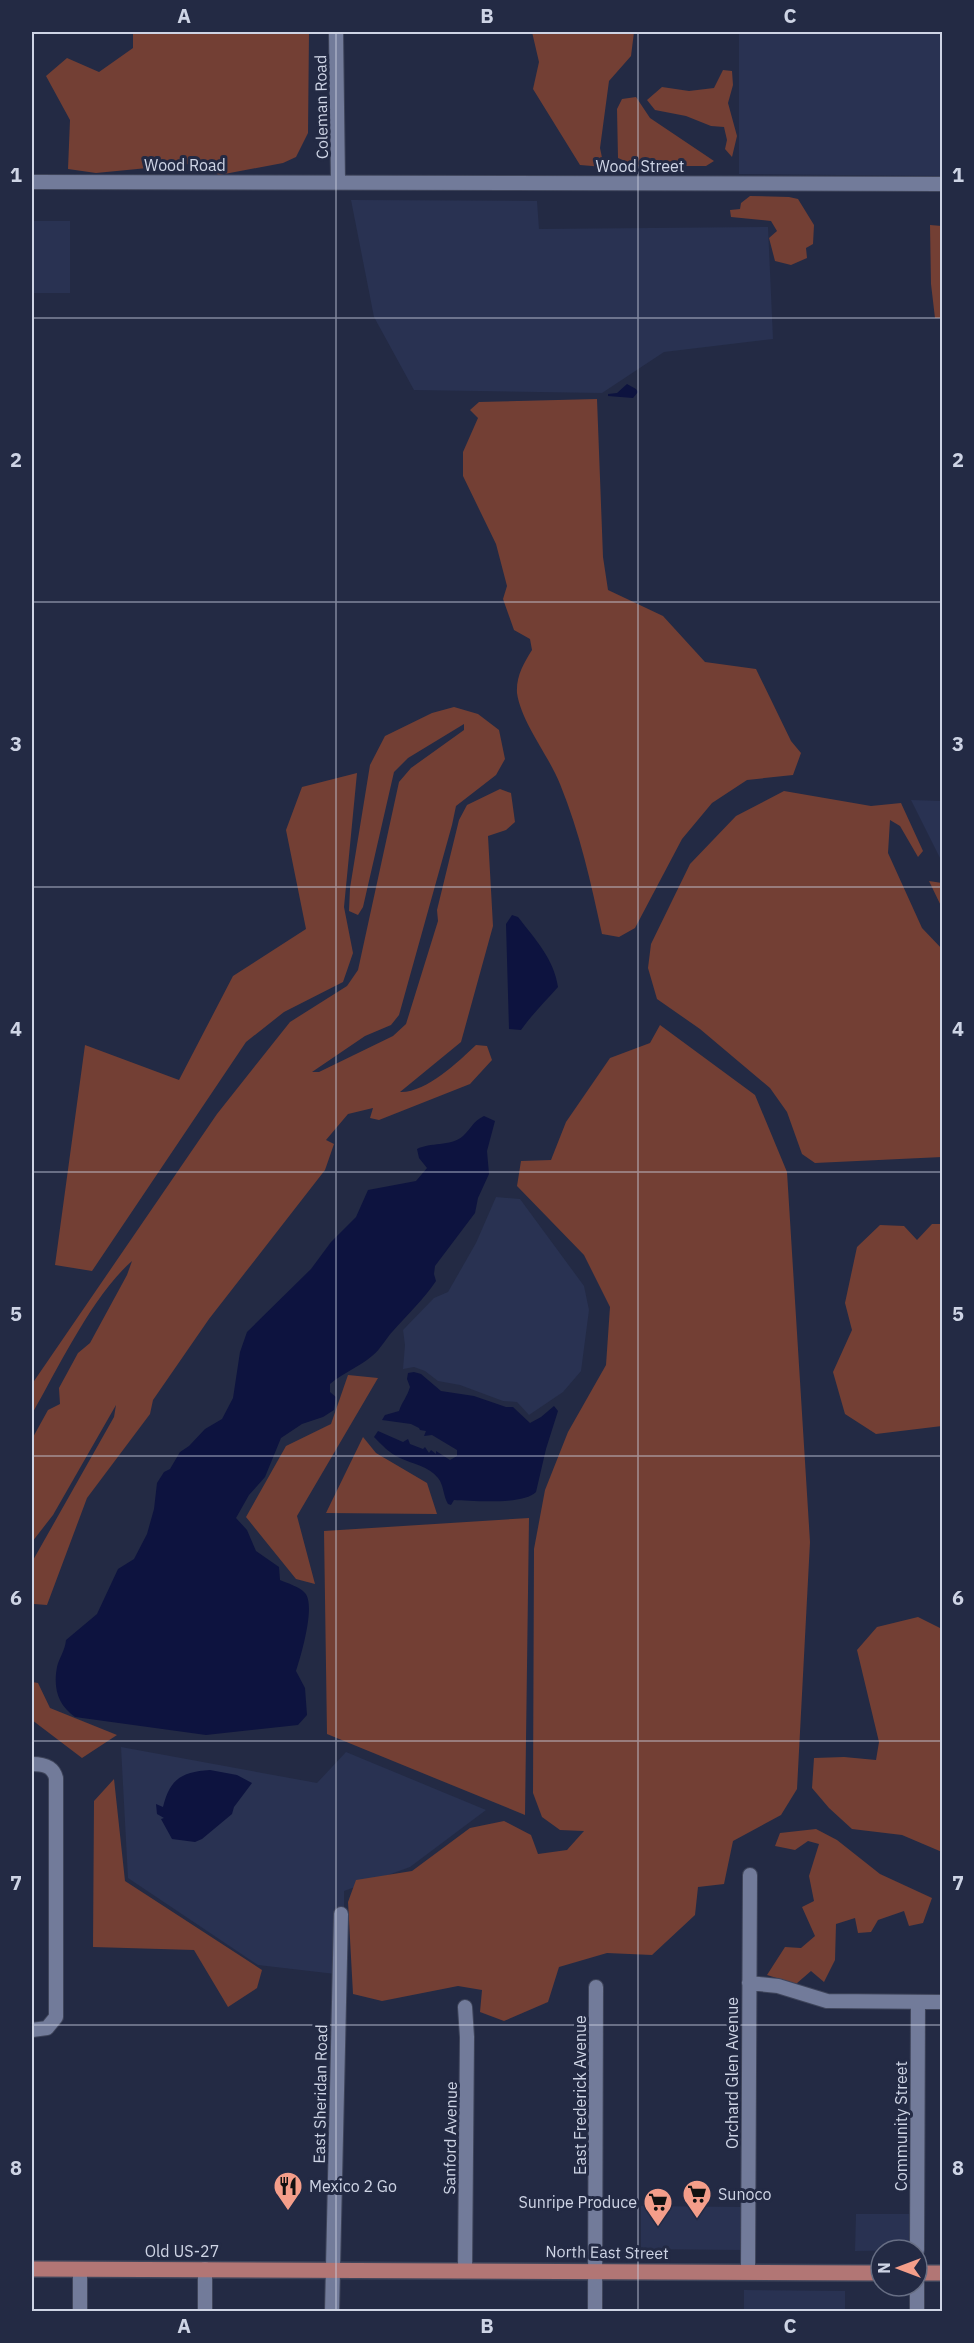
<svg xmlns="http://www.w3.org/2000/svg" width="974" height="2343" font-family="'IBM Plex Sans',sans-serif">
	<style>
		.built { fill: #293252 }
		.green { fill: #733f34 }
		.water { fill: #0d133f }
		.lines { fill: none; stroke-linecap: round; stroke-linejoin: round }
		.minor-casing { stroke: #3e445a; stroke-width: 16 }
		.major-casing { stroke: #3e445a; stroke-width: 18 }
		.minor { stroke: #727b9a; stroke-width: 14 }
		.major { stroke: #b27675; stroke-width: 15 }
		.grid { fill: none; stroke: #ced4e5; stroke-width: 1.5; stroke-opacity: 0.55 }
		.labels { text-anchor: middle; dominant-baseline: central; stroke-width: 6; stroke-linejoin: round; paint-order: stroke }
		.street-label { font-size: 16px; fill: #ced4e5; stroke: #232a44 }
		.poi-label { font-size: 16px; fill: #ced4e5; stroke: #232a44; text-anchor: start }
		.neatline { fill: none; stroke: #ced4e5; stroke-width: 2 }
		.grid-label { font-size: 20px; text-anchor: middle; font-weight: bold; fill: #ced4e5 }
	</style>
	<rect width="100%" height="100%" fill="#232a44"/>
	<path class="built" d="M739,32h203v144l-203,-2z
		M351,200l186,1 2,28 229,-2 5,112 -109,13 -62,41 -188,-3 -40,-73z
		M32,221h38v72h-38z
		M911,800l31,1v61z
		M496,1197l24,2 64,87 5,24 -8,61 -18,21 -34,23 -12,-13 -14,-1 -43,-16 -22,-4 -13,-10 -11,-4 -11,2 2,-24 -2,-15 31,-32 14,-6 28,-49z
		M121,1747l196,36 29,-31 140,58 -76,57 -66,24v84l-86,-10 -130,-87z
		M641,2206l102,1v43l-102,-1z
		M856,2214h56v36l-57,1z
		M744,2290l101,1v20h-101z"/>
	<path class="green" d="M133,32h176l-1,101 -12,24 -13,6 -64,12 -30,-11 -93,9 -28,-4 2,-49 -24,-44 21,-18 32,14 34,-24z
		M532,32h102l-3,24 -22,25 -9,67 4,19 -24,-2 -47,-76 6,-27z
		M723,70l9,1 1,14 -5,18 9,33 -5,21 -7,-8 2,-9 -3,-13 -13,-1 -25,-10 -31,-6 -8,-10 15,-13 27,4 25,-3z
		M636,97l14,21 64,43 -8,5h-69l-19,-8 -1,-49 5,-10z
		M750,196l39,1 9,2 16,26 -1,19 -7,4 1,10 -16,7 -16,-4 -6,-23 8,-7 -6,-10 -40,-4 -1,-7 10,-1 1,-6z
		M930,225l12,1v92h-7l-4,-34z
		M597,399l6,158 5,33 55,26 42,46 51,7 35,72 10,12 -8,22 -46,5 -35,23 -30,36 -47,89 -16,9 -17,-3c-11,-51 -22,-101 -42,-150 -11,-28 -39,-62 -43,-91 -1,-17 7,-30 15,-43l-2,-11 -16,-9 -11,-31 4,-13 -11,-42 -33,-68v-24l15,-34 -8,-8 9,-8z
		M454,707l24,7 21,16 6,29 -9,16 -40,31 -4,19 -53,190 -8,10 -26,11 -53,36h7l74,-36 13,-12 32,-103 -1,-11 22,-90 8,-15 33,-16 11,4 4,29 -9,8 -18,6 5,90 -32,116 -61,50c26,1 58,-30 76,-47l11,1 5,14 -22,24 -91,36 -9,-2 3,-10 -25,6 -22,26 8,4 -9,26 -116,149 -56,81 -3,14 -63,84 -40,107 -13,-1 -2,-4v-38l82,-145 2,-12 -63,110 -21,27v-103l16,-29 12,-6 -1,-16 19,-35 12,-10 37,-68 5,-14c-39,34 -74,107 -100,153v-30l185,-270 73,-92 57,-36 11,-16 41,-188 12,-14 53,-38v-6l-56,34 -14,14 -31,135 -5,8 -9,-4 1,-23 20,-123 15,-29 47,-23z
		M357,773l-13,134 9,46 -10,29 -59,30 -38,30 -154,229 -37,-6 30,-220 94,35 54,-104 73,-47 -20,-99 16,-43z
		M784,791l87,15 30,-3 22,48 -5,6 -18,-31 -10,-6 -2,33 34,75 20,21v208l-127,6 -13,-9 -15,-42 -17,-24 -70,-59 -43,-30 -9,-31 3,-24 39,-80 46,-48z
		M929,881l13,2v25z
		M660,1025l95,70 32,77 23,370 -13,247 -16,26 -48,26 -9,43 -26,3 -3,28 -43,40 -45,-2 -48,14 -11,35 -44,19 -24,-9 2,-22 -24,-4 -76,15 -29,-7 -5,-92 8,-22 56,-9 58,-43 34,-7 27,14 7,19 29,-4 17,-19 -24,-1 -18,-13 -9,-24 1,-244 11,-59 23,-58 38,-67 4,-58 -26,-52 -67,-69 4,-25 30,-1 15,-38 44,-64 40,-15z
		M932,1224h10v202l-66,8 -31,-20 -12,-42 19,-42 -7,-27 12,-56 23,-22 24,1 13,14z
		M348,1375l30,3 -81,138 18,68 -19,-5 -50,-62 40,-71 45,-22z
		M363,1437l13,16 51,30 10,31 -111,-1z
		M529,1518l-4,297 -198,-81 -3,-203z
		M918,1617l24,12v223l-40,-17 -50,-6 -23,-21 -17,-20 2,-30 30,-1 32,3 3,-18 -22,-92 20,-23z
		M32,1682l6,1 12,25 67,27 -35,23 -50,-38z
		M114,1779l11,102 137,89 -5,18 -29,19 -34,-57 -101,-3 1,-146z
		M816,1829l21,11 43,34 52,24 -9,25 -14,3 -5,-15 -26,9 -7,12 -13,1 -3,-15 -19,6 -1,36 -11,22 -13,-11 -15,13 -29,-9 18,-28 16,1 14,-12 -13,-29 12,-6 -5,-25 10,-32 -11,-3 -13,9 -20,-4 5,-13z"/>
	<path class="water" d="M627,384l9,5 2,3 -5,6 -25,-2v-2l9,-1z
		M512,915l6,2c17,22 36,42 40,70 -13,15 -25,26 -37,43l-12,-1 -3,-105z
		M484,1116l11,5 -8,30 2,23 -11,24 -3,15 -40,53 -1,8 2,7c-13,19 -28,33 -43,50 -7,7 -12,18 -21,25 -13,11 -29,17 -42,28v8l6,5 -2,13 -11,7 -21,7 -21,14 -16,39 -16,18 -13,23 11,12 9,21 23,16 1,13c7,3 20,7 25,13 11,12 -4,63 -9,78l9,17 2,27 -9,10 -92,10 -131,-18c-17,-12 -22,-28 -18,-50 2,-9 8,-16 9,-27l31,-26 21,-45 16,-10 13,-25 7,-25 3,-26 7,-11 6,-3 10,-17 9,-6 16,-17 17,-10 11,-21 7,-46 7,-20 64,-63 20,-27 25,-25 12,-27 48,-9 11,-13 -8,-10 -2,-9c13,-7 33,-2 46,-13 9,-8 9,-14 21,-20z
		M414,1372l7,2 20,17 33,5 32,11h7l17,16 11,-6 13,-11 4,5 -12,38 -10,43c-12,13 -63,9 -82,8l-3,5 -3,-1c-5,-8 -4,-19 -10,-26 -9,-12 -26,-14 -38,-20 -11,-5 -18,-13 -26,-21l4,-6 25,11 5,-3 2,5 13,5 2,-2 4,6 2,-3 5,4v-3l14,9 7,-4v-6l-25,-15 -8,1 2,-5 -6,-1 -1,-2 -8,-4 -29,-4 3,-5 14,-4c3,-9 8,-14 11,-24l-3,-8 1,-6z
		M210,1770l27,5 15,8 -18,24 -2,7 -30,25 -7,3 -23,-3 -11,-20 3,-1 -7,-4 -1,-10 7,3c7,-28 18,-35 47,-37z"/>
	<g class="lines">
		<g class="minor-casing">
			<path id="minor" d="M336,32l2,149
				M32,182l910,2
				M32,1764c11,0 21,2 24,14v239l-9,11 -15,2
				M749,1983l29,3 49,15 115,1
				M917,2250l1,-248
				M465,2269l2,-232 -2,-30
				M748,2271l2,-396
				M917,2276v36
				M80,2312v-43
				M205,2312v-43
				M332,2312l9,-398
				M595,2312l1,-325"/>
		</g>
		<g class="major-casing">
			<path id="major" d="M32,2269l849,4
				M917,2273h25"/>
		</g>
		<use href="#minor" class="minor"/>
		<use href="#major" class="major"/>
	</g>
	<path class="grid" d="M336,32v2280M638,32v2280M32,318h910M32,602h910M32,887h910M32,1172h910M32,1456h910M32,1741h910M32,2025h910"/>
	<defs>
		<g id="restaurant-pin" transform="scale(1.5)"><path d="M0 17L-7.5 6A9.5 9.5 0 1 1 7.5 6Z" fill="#f49e8a" stroke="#232a44"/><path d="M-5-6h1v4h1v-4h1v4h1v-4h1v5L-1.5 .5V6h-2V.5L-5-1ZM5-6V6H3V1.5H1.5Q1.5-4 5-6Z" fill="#111"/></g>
		<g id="supermarket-pin" transform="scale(1.5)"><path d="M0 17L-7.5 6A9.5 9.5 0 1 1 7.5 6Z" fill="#f49e8a" stroke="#232a44"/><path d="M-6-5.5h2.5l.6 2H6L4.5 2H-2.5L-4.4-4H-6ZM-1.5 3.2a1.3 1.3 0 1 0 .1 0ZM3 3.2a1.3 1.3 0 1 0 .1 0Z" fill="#111"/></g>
	</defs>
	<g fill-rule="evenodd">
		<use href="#restaurant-pin" x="288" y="2186"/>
		<use href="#supermarket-pin" x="697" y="2194"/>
		<use href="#supermarket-pin" x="658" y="2202"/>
	</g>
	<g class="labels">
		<g class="street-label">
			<text transform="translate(321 107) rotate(-91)">Coleman Road</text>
			<text x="185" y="165">Wood Road</text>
			<text x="640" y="166">Wood Street</text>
			<text transform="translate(732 2073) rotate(-90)">Orchard Glen Avenue</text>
			<text transform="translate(320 2094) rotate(-89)">East Sheridan Road</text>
			<text transform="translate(580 2095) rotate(-90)">East Frederick Avenue</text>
			<text transform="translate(901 2126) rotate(-90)">Community Street</text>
			<text transform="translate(450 2138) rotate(-89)">Sanford Avenue</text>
			<text x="182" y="2251">Old US-27</text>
			<text transform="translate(607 2252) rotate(1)">North East Street</text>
		</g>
		<g class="poi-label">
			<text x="309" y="2186">Mexico 2 Go</text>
			<text x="718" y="2194">Sunoco</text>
			<text x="637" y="2202" text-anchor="end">Sunripe Produce</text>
		</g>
	</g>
	<rect width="974" height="2343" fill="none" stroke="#232a44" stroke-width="66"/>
	<g transform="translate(899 2268) rotate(270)"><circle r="28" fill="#232a44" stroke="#676e84" stroke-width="1.5"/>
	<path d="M0-4.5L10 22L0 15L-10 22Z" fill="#f49e8a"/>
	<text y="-9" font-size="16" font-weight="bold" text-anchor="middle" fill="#ced4e5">N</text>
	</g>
	<rect x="33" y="33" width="908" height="2277" class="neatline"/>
	<g class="grid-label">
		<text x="184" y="23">A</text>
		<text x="487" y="23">B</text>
		<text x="790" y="23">C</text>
		<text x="16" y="182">1</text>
		<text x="958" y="182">1</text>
		<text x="16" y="467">2</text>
		<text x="958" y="467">2</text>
		<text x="16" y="751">3</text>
		<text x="958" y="751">3</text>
		<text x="16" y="1036">4</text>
		<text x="958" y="1036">4</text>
		<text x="16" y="1321">5</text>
		<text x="958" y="1321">5</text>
		<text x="16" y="1605">6</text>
		<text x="958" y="1605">6</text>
		<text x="16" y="1890">7</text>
		<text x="958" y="1890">7</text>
		<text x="16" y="2175">8</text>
		<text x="958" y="2175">8</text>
		<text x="184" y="2333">A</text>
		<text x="487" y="2333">B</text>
		<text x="790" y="2333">C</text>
	</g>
</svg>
